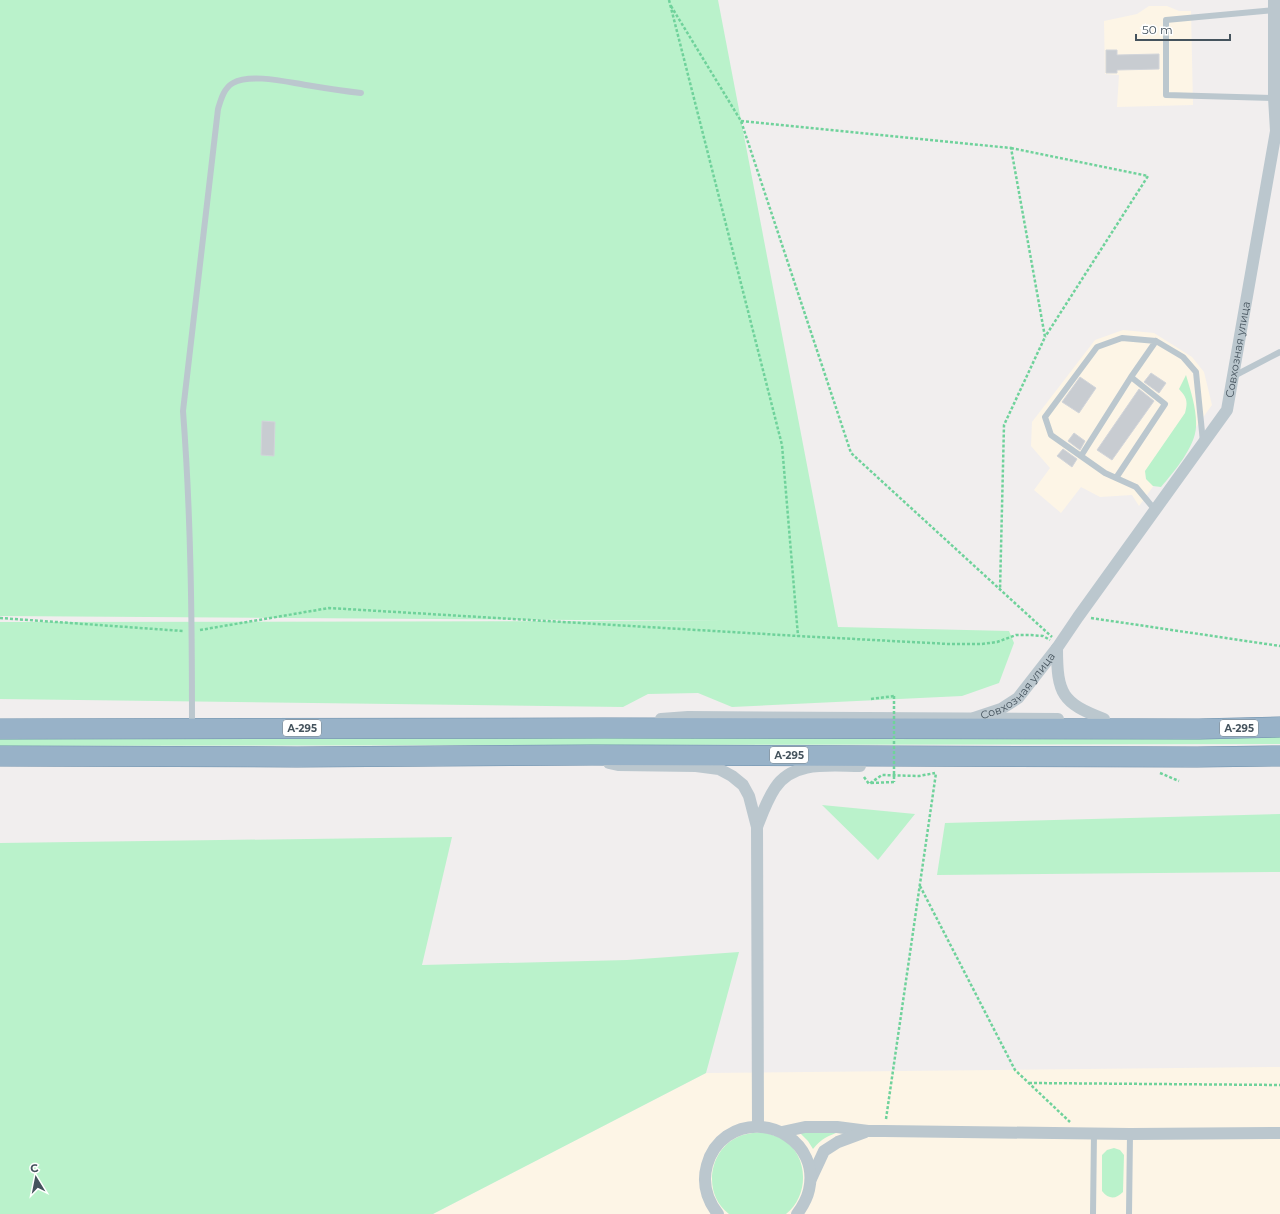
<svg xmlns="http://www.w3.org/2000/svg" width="1280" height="1214" font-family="Montserrat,sans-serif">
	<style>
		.commercial { fill: #fdf5e6 }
		.green { fill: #baf2cb }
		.building { fill: #c8ccd1; stroke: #d2d5da }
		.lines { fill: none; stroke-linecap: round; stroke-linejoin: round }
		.trunk-casing { stroke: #6e90ac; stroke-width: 21 }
		.path { stroke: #6fd29b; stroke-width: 2.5; stroke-dasharray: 3 2; stroke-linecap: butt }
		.service { stroke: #bbc7ce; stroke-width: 6 }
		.minor { stroke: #bbc7ce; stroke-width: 12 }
		.trunk { stroke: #98b2c8; stroke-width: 20 }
		.path-bridge { stroke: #6fd29b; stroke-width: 2.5; stroke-dasharray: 3 2; stroke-linecap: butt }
		.labels { text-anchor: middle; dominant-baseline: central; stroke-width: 3; stroke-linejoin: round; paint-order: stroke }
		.shield { fill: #fff; stroke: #7d878e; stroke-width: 1 }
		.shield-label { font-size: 10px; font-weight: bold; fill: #45535d }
		.street-label { font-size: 11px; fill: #45535d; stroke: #fff }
	</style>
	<rect width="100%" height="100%" fill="#f1eeee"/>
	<path class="commercial" d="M1149,6h18l12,5h12l2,94 -76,2 2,-32 -14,-1 -1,-53 33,-7z
		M1123,330l31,3 38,24 12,15 8,33 -73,101 -7,-11 -32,2 -19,-10 -20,26 -27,-23 16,-22 -19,-22 1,-24 63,-82z
		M1280,1067v147h-847l273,-141z"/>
	<path class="green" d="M0,0h718l120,627 171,4 5,12 -15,40 -37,13 -230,11 -34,-14 -50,1 -25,13 -623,-8v-77l721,-1 -721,-5z
		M1186,375c5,17 11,35 10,52 -1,20 -22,45 -35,60l-8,-1 -7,-7 -1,-8 40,-58c3,-12 2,-15 -6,-24z
		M1041,735l239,1v8l-1280,2v-7z
		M822,805l93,9 -37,46z
		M1280,814v58l-343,3 8,-52z
		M452,837l-30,128 205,-5 112,-8 -33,121 -273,141h-433v-371z
		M798,1131h43c-13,5 -19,7 -28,18l-5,-8z
		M763,1132c6,2 13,4 18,6 28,16 29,57 5,76h-57c-26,-19 -21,-62 7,-76 9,-5 18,-5 27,-6z
		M1114,1148l6,2 4,5 -1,37c-7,7 -14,8 -21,-1v-36l5,-5z"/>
	<path class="building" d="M1106,50h11v5l42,-1v15l-42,1v3h-11z
		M1151,373l15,10 -7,10 -15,-11z
		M1080,377l16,11 -17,25 -17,-11z
		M1139,389l15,12 -42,59 -15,-10z
		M262,421l13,1 -1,34 -13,-1z
		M1074,433l11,8 -5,9 -12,-9z
		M1063,449l14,10 -5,8 -15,-11z"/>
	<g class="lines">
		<g class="trunk-casing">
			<path id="trunk" d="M0,729l604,-1 595,1 81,-2
				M0,756l297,1 295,-2 605,2 83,-1"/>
		</g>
		<path class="path" d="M669,0l113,445 16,191 151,8h33l15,-2 19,-7h15l12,1 7,4
			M671,6l70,115 110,332 201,184
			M741,121l270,27 34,189 -41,88 -4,165
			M1011,148l137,28 -103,161
			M0,618l183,13
			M1091,618l189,28
			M200,630l129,-22 469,28
			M871,699l23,-3
			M1160,773l19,8
			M864,777l5,7 13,-9 37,1 16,-3
			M871,783l23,-1
			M920,886l95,184 55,52
			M1029,1083l251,2
			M886,1119l50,-346"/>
		<path class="service" d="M1274,98l-108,-3v-75l108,-10
			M1234,376l46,-24
			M1081,456l50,-79 25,-36
			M1116,478l49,-74 -34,-27
			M1155,510l-19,-23 -31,-14 -54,-38 -6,-18 52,-70 25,-9 34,3 27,16 13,15 7,70
			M192,727c0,-106 -1,-211 -9,-316l35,-302c3,-10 6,-21 15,-26 17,-10 54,-1 73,2 18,3 37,6 55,8
			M1093,1214l1,-81
			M1129,1214l1,-80"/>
		<g class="minor">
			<path d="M1057,648c0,46 5,55 47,71"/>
			<path id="s1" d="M974,718l27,-9 17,-11 39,-50 21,-31 149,-207 49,-279 -2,-33v-98"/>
			<path d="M661,719l27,-2 370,2"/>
			<path d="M609,763l9,2 78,1 23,3 13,7 11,9 6,11 8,31c5,-13 10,-27 18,-39 18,-28 56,-22 85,-22"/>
			<path d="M757,827l1,299"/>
			<path d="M782,1132l23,-5h32l31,4h16l246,3 150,-1"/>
			<path d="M811,1179l13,-28 14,-9 27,-10"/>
			<path d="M718,1214c-11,-14 -16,-31 -11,-49 3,-11 10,-22 20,-29 39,-26 93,7 82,54 -2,9 -6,16 -12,24"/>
		</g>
		<use href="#trunk" class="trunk"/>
		<path class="path-bridge" d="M894,696v86"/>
	</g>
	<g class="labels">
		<g class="shield">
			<rect x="283" y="720" width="38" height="16" rx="3"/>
			<rect x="1220" y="720" width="38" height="16" rx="3"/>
			<rect x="770" y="747" width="38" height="16" rx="3"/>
		</g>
		<g class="shield-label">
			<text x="302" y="728">А-295</text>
			<text x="1239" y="728">А-295</text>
			<text x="789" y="755">А-295</text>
		</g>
		<g class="street-label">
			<text stroke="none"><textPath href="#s1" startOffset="466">Совхозная улица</textPath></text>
			<text stroke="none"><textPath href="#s1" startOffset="56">Совхозная улица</textPath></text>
		</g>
	</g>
	<g transform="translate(36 1178) rotate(350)" stroke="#ffffff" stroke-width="3" paint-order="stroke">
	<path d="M0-3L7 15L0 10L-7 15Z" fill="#45535d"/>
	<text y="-6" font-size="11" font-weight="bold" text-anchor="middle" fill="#45535d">С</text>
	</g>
	<path d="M1136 34v6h94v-6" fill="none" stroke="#45535d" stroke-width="2"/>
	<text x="1142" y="34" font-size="12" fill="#45535d" stroke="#ffffff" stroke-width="3" paint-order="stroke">50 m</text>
</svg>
